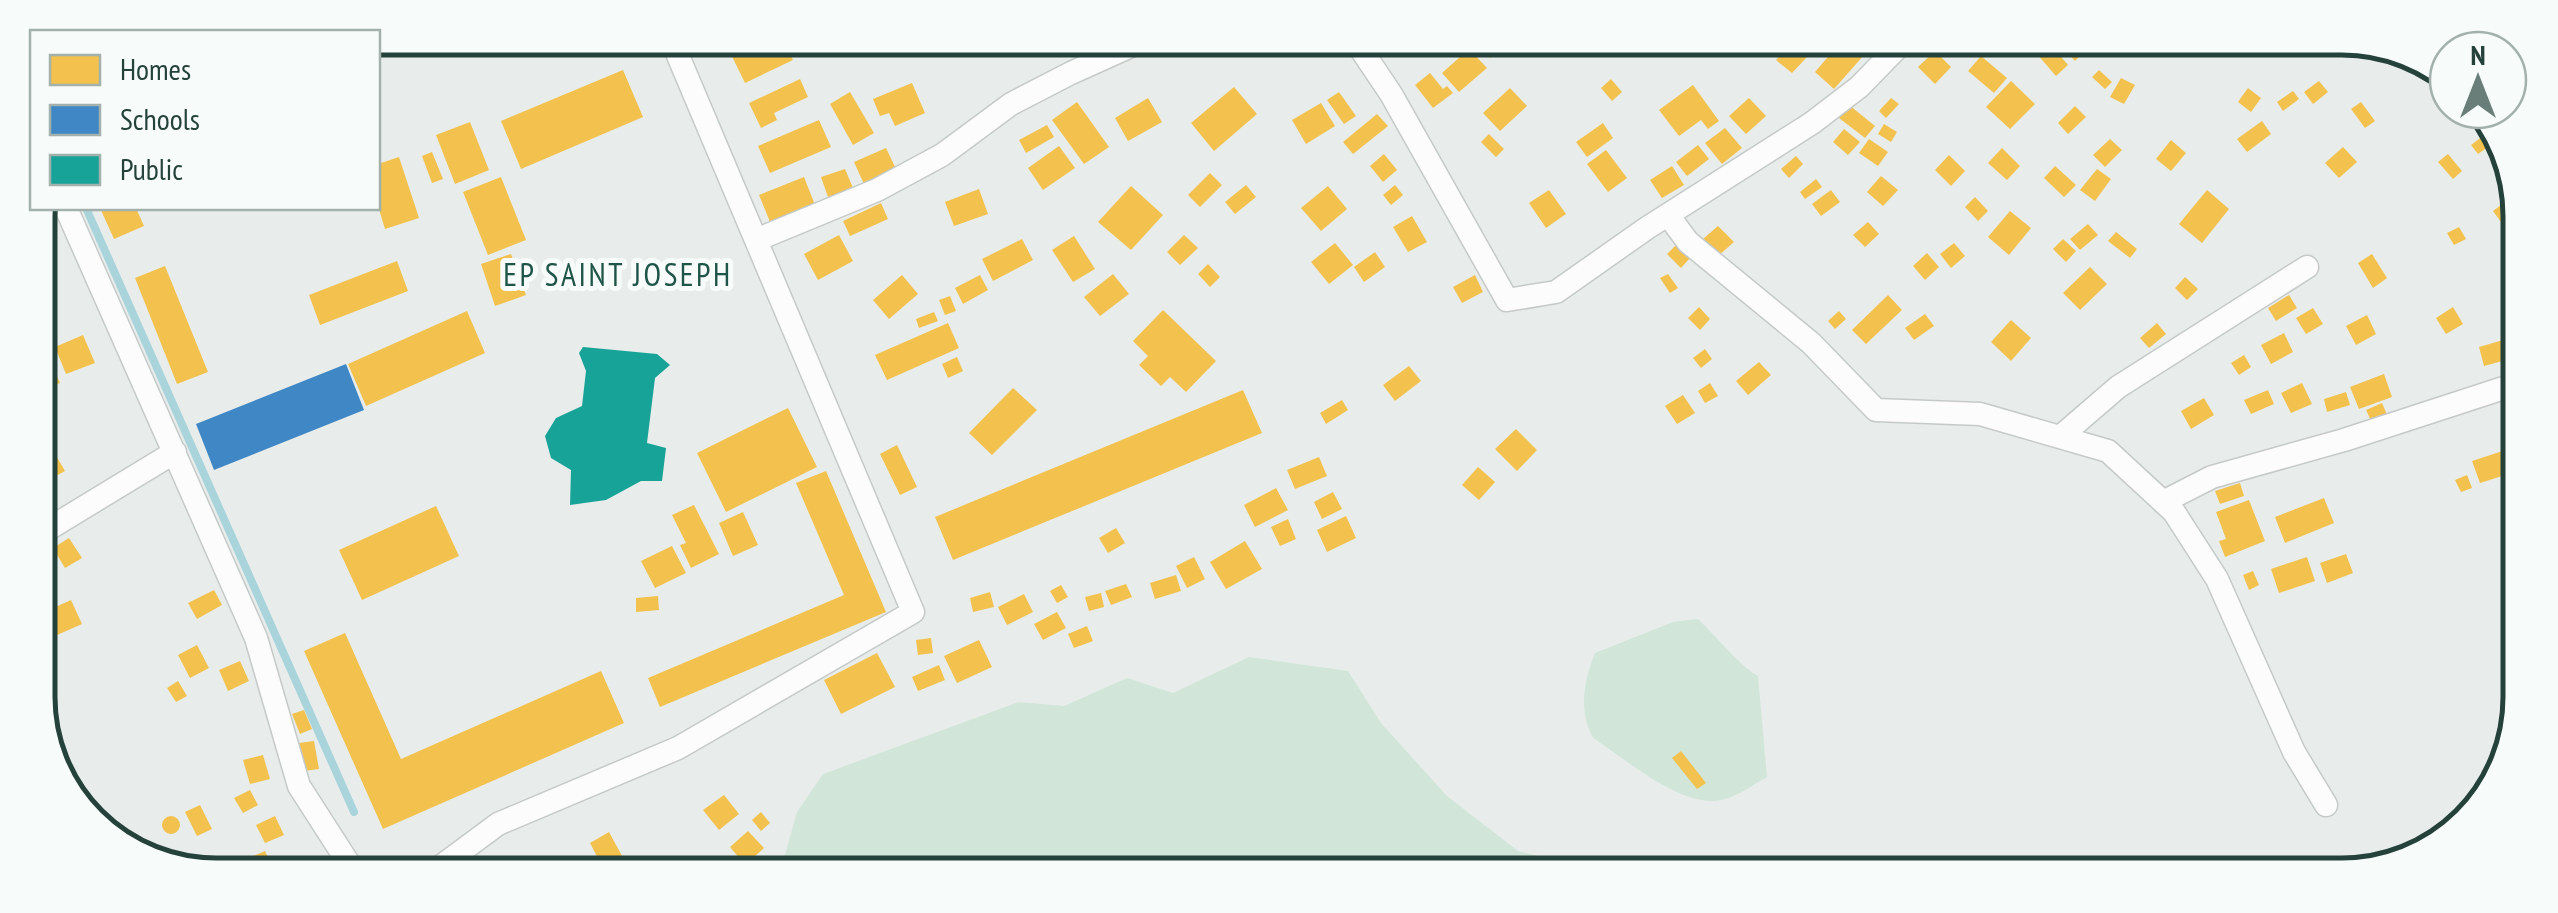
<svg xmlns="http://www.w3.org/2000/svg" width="2558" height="913" font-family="'PT Sans Narrow',sans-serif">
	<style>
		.green { fill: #d1e6d8 }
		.homes { fill: #f2c14e }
		.schools { fill: #3f88c5 }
		.public { fill: #17a398 }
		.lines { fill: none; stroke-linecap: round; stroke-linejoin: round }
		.stream { stroke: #a9d4db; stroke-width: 8 }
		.minor-casing { stroke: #c5cac8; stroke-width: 25 }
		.minor { stroke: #fcfcfc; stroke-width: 22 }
		.labels { text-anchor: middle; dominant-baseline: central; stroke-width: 10; stroke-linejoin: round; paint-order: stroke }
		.neighbourhood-label { font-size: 32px; letter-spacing: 2.5px; fill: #1f5548; stroke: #f7fbf9 }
		.rim { fill: none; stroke: #24423a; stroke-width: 5 }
	</style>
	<rect width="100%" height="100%" fill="#e8edeb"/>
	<path class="green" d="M1698,619c16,15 43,48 60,57l9,101c-13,7 -27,18 -42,22 -40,13 -99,-40 -132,-61 -15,-28 -9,-57 2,-85l78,-31z
		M1249,657l99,14 33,52 66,73 71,55 82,21 -819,-3 16,-57 26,-38 196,-72 45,4 63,-28 46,15z
		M2064,859l68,15 -190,-1z"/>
	<path class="homes" d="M724,40h59l10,20 -48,23z
		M1443,43h21l-14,13 -10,-11z
		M1486,43h20l-16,15 -9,-11z
		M1791,44l16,13 -15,16 -16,-13z
		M1839,44h13l12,11 -30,34 -19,-17z
		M2045,45h6l17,20 -12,11 -20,-23z
		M2069,45h22l-16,16 -11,-12z
		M1469,49l18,19 -28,24 -17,-19z
		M1935,51l16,16 -16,17 -17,-17z
		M1981,56l26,22 -13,15 -26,-22z
		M623,70l20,47 -122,52 -20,-48z
		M2099,70l13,12 -7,7 -13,-12z
		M1430,73l13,16 4,-3 6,7 -20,15 -18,-23z
		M2121,78l14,7 -11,19 -14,-7z
		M800,79l8,18 -34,16 3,7 -16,8 -12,-25z
		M1611,79l11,13 -10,9 -11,-13z
		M2011,81l24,23 -25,25 -24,-22z
		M2319,81l9,11 -15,12 -9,-12z
		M912,83l13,30 -30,13 -6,-13 -9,3 -7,-17z
		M1693,85l26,36 -11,8 -7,-9 -22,16 -20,-26z
		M1234,87l23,27 -43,37 -23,-28z
		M1510,88l17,18 -27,25 -17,-18z
		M2248,88l13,10 -10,14 -13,-10z
		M2293,91l6,8 -16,12 -6,-9z
		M850,92l24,41 -21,12 -23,-41z
		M1339,92l17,24 -12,8 -17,-24z
		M1148,98l14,24 -34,19 -13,-23z
		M1749,98l17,18 -20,18 -17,-18z
		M1891,98l8,6 -13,14 -7,-7z
		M1077,102l32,45 -25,17 -32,-44z
		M2361,102l14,19 -10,7 -14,-19z
		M1321,103l14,23 -29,18 -14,-24z
		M1849,105l26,21 -10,12 -26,-20z
		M2075,106l11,11 -18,17 -10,-11z
		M1377,114l11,12 -35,28 -10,-12z
		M819,120l12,27 -61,26 -12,-27z
		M2262,121l9,13 -24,18 -10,-13z
		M470,122l19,48 -34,14 -19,-49z
		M1603,123l10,15 -26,19 -11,-15z
		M1884,124l13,8 -6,10 -13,-8z
		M1047,125l7,12 -28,16 -7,-13z
		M1725,128l17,20 -20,16 -17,-21z
		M1844,129l16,13 -12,13 -15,-13z
		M2491,130l5,11 -18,13 -7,-9z
		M1489,134l15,15 -8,8 -15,-15z
		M1869,139l19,13 -10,14 -19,-13z
		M2110,139l12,11 -17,17 -12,-12z
		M2171,140l15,13 -15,18 -15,-12z
		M1698,145l11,14 -22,17 -11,-14z
		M1059,146l16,22 -32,22 -15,-22z
		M2343,147l14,15 -18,16 -14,-15z
		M886,148l10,21 -32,15 -10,-22z
		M2002,148l18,18 -13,14 -19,-17z
		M1606,150l21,28 -19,14 -21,-28z
		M432,152l11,27 -11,4 -10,-27z
		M1384,154l13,16 -14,12 -13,-16z
		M2448,154l14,17 -9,8 -15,-17z
		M1949,155l16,16 -14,15 -16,-16z
		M1796,156l7,8 -14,14 -8,-9z
		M399,157l20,61 -34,11 -7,-23v-42z
		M1672,166l12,19 -22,13 -12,-18z
		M2055,166l21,19 -12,12 -20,-19z
		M845,169l8,19 -25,9 -7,-20z
		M2097,169l14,10 -16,22 -15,-11z
		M1210,173l12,12 -22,22 -12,-12z
		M1881,176l17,14 -15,16 -16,-14z
		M501,177l25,63 -38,15 -25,-63z
		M804,177l11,28 -45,17 -11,-27z
		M1816,179l6,8 -17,12 -5,-7z
		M1246,185l10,12 -21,17 -10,-12z
		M1395,185l8,10 -12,10 -8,-10z
		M1131,186l32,29 -32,35 -33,-28z
		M1328,186l19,23 -26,22 -20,-23z
		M979,189l9,25 -34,12 -9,-24z
		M1549,190l17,24 -20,14 -17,-25z
		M1831,190l9,12 -19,14 -9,-12z
		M2207,190l22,19 -27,34 -23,-19z
		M1975,197l13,14 -10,10 -13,-14z
		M2510,198l9,12 -18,12 -8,-11z
		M881,203l7,16 -38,17 -7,-15z
		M100,208h36l8,18 -30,13z
		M2010,211l21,17 -22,27 -21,-18z
		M1412,216l15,26 -19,10 -15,-25z
		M1868,222l11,12 -14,13 -12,-12z
		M2088,224l10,11 -18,15 -10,-11z
		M1718,226l16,16 -16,14 -15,-17z
		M2459,227l7,12 -12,6 -7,-12z
		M2116,232l21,17 -7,9 -22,-17z
		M839,235l14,26 -35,19 -14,-26z
		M1184,235l14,13 -18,17 -13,-13z
		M1074,236l21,33 -22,13 -21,-32z
		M1022,239l11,21 -40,21 -11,-22z
		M2063,239l13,12 -10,11 -13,-13z
		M1335,243l18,22 -24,19 -18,-22z
		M1954,243l11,13 -14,12 -11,-14z
		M1676,245l14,13 -9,10 -14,-14z
		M1375,252l10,15 -21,15 -10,-15z
		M1927,253l12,14 -14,13 -12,-14z
		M511,254l15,41 -31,11 -14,-42z
		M2372,254l15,24 -14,10 -15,-25z
		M397,261l11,30 -88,34 -11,-30z
		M1208,264l12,13 -10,10 -12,-13z
		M165,266l43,106 -31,12 -42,-106z
		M2090,267l17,17 -27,26 -17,-17z
		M1113,274l16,20 -29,22 -16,-19z
		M1668,274l10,14 -8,5 -10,-15z
		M902,275l16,19 -29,25 -16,-19z
		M980,275l8,15 -25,14 -8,-16z
		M1475,275l8,17 -21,11 -9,-16z
		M2185,277l13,12 -11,11 -12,-12z
		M1888,295l14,15 -36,34 -14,-14z
		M2289,295l8,13 -21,13 -8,-13z
		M950,296l6,15 -11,4 -6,-15z
		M1699,307l11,12 -10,11 -12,-12z
		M2453,307l10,17 -17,10 -10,-16z
		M2313,308l10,16 -17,10 -10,-16z
		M1163,310l53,51 -30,31 -16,-15 -9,9 -22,-21 9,-9 -15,-15z
		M467,311l18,42 -119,53 -18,-42z
		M1839,311l7,8 -11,10 -7,-8z
		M934,312l4,9 -19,7 -3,-9z
		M1925,314l9,12 -20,14 -9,-12z
		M2367,315l9,19 -20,11 -10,-19z
		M2011,320l20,18 -20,23 -20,-19z
		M948,323l11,25 -72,32 -12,-25z
		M2157,323l9,11 -17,14 -9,-10z
		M2284,333l9,19 -22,12 -10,-19z
		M83,335l12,28 -29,11 -11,-27z
		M2517,336v21l-33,9 -5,-19z
		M1705,349l7,10 -11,9 -8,-10z
		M2244,355l7,12 -12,8 -8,-12z
		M957,357l6,14 -15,7 -6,-14z
		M1759,362l12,13 -23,20 -12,-14z
		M1409,366l12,15 -26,20 -12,-16z
		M53,367l7,16 -21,8v-18z
		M2384,374l8,23 -33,12 -9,-22z
		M1710,383l8,13 -13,7 -7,-12z
		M2302,383l10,21 -21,9 -10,-20z
		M1013,388l24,22 -45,45 -23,-22z
		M1243,390l19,43 -309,127 -18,-43z
		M2268,390l6,14 -23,10 -7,-14z
		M2346,392l4,13 -23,7 -3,-13z
		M1683,395l12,18 -18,11 -12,-18z
		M2204,398l10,17 -23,14 -10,-18z
		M1342,400l6,10 -22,14 -6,-11z
		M2382,403l6,14 -15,8 -7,-15z
		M788,408l29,59 -91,45 -29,-59z
		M1516,429l21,21 -20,21 -22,-22z
		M50,445l15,26 -20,11 -6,-10v-21z
		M897,445l20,42 -17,8 -20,-41z
		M2515,447v25l-35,11 -8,-22z
		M1319,457l8,19 -32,13 -8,-19z
		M1478,467l17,15 -16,18 -17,-15z
		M826,471l60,141 -226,95 -12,-29 196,-83 -48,-112z
		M2467,475l5,13 -11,4 -6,-12z
		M2240,483l4,13 -24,8 -5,-13z
		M1276,488l12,22 -33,17 -11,-22z
		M1333,492l9,17 -20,10 -8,-17z
		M2324,498l10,25 -49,20 -10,-26z
		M2249,500l16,41 -40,16 -6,-16 7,-2 -10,-27z
		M694,505l25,49 -28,14 -11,-23 6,-2 -14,-28z
		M436,506l23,50 -97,44 -23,-50z
		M743,512l15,33 -25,11 -14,-33z
		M1346,516l10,22 -29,14 -10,-22z
		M1288,519l8,20 -16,7 -9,-19z
		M1116,528l9,15 -17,10 -9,-15z
		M69,538l13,20 -17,10 -12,-20z
		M1245,541l17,28 -36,20 -16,-27z
		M672,546l14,27 -31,15 -14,-27z
		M2346,554l7,19 -26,10 -7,-20z
		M1194,557l11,22 -18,9 -11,-22z
		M2307,557l8,24 -36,12 -8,-24z
		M2253,571l6,14 -10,5 -6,-15z
		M1176,575l5,16 -26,8 -5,-16z
		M1126,584l6,13 -21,8 -6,-14z
		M1061,585l7,12 -11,6 -7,-12z
		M214,590l8,15 -25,14 -9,-16z
		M990,592l4,15 -21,5 -3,-14z
		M1101,593l3,14 -15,4 -4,-14z
		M1024,594l9,18 -26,13 -9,-18z
		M658,596l1,14 -23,2v-14z
		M71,600l11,24 -34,15 -8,-16v-9z
		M1057,612l9,16 -23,12 -9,-16z
		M1087,626l6,15 -19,7 -6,-14z
		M345,633l56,126 200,-88 23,52 -241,106 -79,-178z
		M931,638l2,15 -15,2 -2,-15z
		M979,640l13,27 -35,16 -13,-27z
		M197,645l12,23 -19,10 -12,-23z
		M877,653l18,34 -54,27 -17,-34z
		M240,661l9,20 -21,10 -9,-21z
		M939,665l6,15 -27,11 -6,-14z
		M178,681l9,15 -11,6 -9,-14z
		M304,710l8,19 -12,5 -8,-20z
		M314,741l5,28 -15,2 -5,-28z
		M1681,751l25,32 -9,6 -25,-31z
		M263,755l7,24 -20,5 -7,-24z
		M250,790l8,15 -15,8 -9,-15z
		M724,795l15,19 -20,16 -16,-20z
		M200,805l12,24 -15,7 -12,-24z
		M761,812l9,11 -9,8 -9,-11z
		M162 825a9 9 0 1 1 18 0a9 9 0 1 1-18 0Z
		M275,816l9,19 -19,8 -9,-18z
		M748,831l16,17 -19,17 -15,-18z
		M609,832l18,33 -5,3h-19l-13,-25z
		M265,851l5,11 -9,5h-14l-3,-7z
		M181,854l6,12h-18l-3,-5z"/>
	<path class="schools" d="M346,364l18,46 -150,60 -18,-46z"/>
	<path class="public" d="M583,347l74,7 13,11 -15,13 -8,65 19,5 -4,33h-21l-35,19 -36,5 1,-35 -20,-12 -6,-22 11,-18 26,-12 4,-35 -7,-18z"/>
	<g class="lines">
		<path class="stream" d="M86,208l268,604"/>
		<g class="minor-casing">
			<path id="minor" d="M1356,42l35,52 116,206 49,-8 91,-64 165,-105 47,-36 41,-42
				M66,208l190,430 43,148 52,81
				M1668,215l20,27 123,101 65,67 104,4 128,37 66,61 43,67 77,173 32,53
				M756,240l121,-50 65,-35 69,-51 60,-31 71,-32
				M2060,437l58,-50 189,-120
				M2163,502l49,-25 132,-37 172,-56
				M40,534l135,-82
				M440,867l58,-43 180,-76 235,-136 -242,-573"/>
		</g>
		<use href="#minor" class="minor"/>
	</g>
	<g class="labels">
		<g class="neighbourhood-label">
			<text x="618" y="274">EP SAINT JOSEPH</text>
		</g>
	</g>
	<path d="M0 0H2558V913H0ZM216 55H2342A161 161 0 0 1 2503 216V697A161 161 0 0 1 2342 858H216A161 161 0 0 1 55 697V216A161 161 0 0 1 216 55Z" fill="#f7fbf9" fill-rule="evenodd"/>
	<path class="rim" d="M216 55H2342A161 161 0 0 1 2503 216V697A161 161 0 0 1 2342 858H216A161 161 0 0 1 55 697V216A161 161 0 0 1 216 55Z"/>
	<rect x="30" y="30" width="350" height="180" fill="#f7fbf9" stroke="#a3b1ad" stroke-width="2.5"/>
	<rect x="50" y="55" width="50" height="30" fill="#f2c14e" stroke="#a3b1ad" stroke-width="2.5"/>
	<text x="120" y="80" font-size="30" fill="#24423a">Homes</text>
	<rect x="50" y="105" width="50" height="30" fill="#3f88c5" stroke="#a3b1ad" stroke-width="2.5"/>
	<text x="120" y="130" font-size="30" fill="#24423a">Schools</text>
	<rect x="50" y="155" width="50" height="30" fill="#17a398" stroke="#a3b1ad" stroke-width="2.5"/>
	<text x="120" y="180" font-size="30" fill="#24423a">Public</text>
	<g transform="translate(2478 80)"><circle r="48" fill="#f7fbf9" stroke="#a3b1ad" stroke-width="2.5"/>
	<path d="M0-8L18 38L0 25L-18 38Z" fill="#697e78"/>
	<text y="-15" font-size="28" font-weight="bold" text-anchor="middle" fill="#24423a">N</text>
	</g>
</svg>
